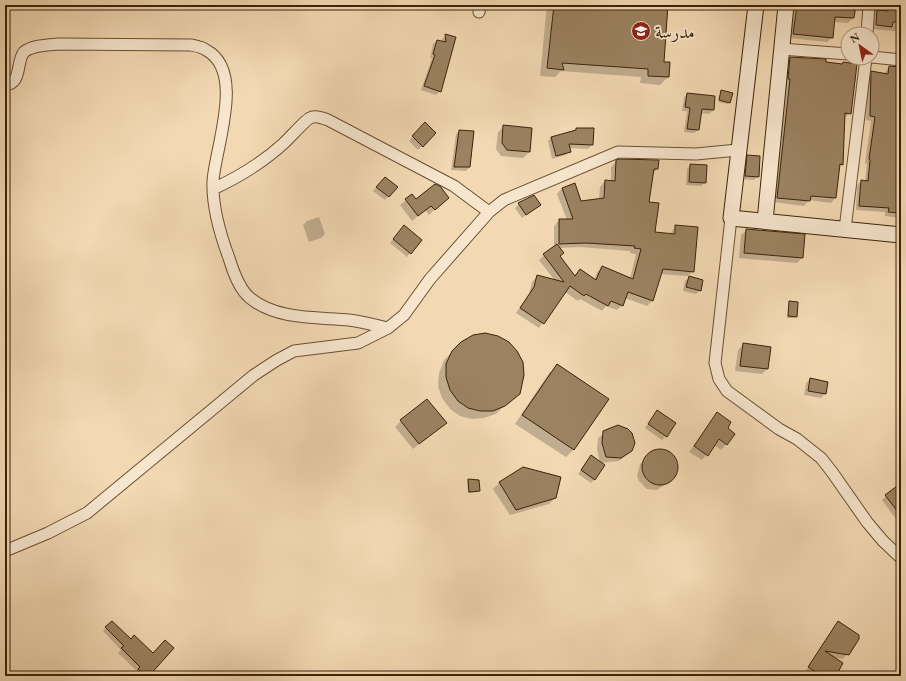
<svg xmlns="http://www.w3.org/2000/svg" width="906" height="681" font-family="'EB Garamond',Amiri,serif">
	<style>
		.shadow { fill: #0003; fill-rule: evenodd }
		.building { fill: #9b8261; stroke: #3c2308 }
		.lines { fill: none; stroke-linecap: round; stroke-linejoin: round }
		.street-casing { stroke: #6a5033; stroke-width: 13 }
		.secondary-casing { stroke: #3c2308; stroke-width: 17 }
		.street { stroke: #f7e6ce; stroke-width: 11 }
		.secondary { stroke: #f7e6ce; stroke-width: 15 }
		.labels { text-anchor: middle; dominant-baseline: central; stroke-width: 3.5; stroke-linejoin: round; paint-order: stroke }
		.poi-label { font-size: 18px; fill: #3c2308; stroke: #f7e6ce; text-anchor: start }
	</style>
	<rect width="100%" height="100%" fill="#f2d9b3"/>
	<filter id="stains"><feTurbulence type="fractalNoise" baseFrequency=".005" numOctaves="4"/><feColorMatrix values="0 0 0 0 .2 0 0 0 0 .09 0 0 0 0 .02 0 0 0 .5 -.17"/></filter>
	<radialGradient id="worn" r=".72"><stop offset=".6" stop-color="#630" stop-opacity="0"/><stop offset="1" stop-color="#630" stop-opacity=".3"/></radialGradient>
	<path class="shadow" d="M547,5h120l-4,58 5,14 -8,8 -20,-2 1,-6 -80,-6 -6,6 -15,-1z
		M793,5h62l-2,13 -5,5 -14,-1 -2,16 -5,4 -39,-4z
		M875,5h26v27l-29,-3z
		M901,33v17h-2z
		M446,36l9,2 -15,53 -4,4 -15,-5 11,-32h-2l3,-14 4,-3 5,1v-3z
		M790,58l51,7 2,-2 7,50 -6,5 -2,46 -4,3 -3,31 -4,5 -22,-3 -5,6 -31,-4 13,-140z
		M889,67h12v151l-16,-2v-4l-29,-2 1,-24 4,-5 4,1 2,-18 -2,-1 6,-42 -5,-1 2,-44 4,-4 12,2z
		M722,92l7,10 -1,2 -10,-2z
		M688,94l25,16 -4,4 -9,-1 -2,17 -4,3 -10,-1 3,-21h-5l2,-14z
		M425,124l10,9 -17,17 -9,-9z
		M504,126l27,3 -2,23 -6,6 -22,-2 -5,-7 2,-17z
		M576,129l16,16 -4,4 -19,-1 1,3 -4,4 -14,4 -4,-18 3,-3 22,-6z
		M460,131l10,36 -4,4 -15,-1 5,-36z
		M748,156l10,20 -4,4 -12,-1 2,-19z
		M617,161l40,8 -5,5 -4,29 5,30 17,1 6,-8 17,45 -5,5 -28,-2 -8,27 -5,5 -22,-8 -3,7 -5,5 -11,-4 -4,5 -22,-12 -2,2 -13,-9 -26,36 -23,-15 13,-19 3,-12 5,-6 18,5 -16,-21 15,-13v-21l5,-6h8l-10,-26 5,-6 18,14 19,-3 1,-12 5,-6 6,1v-15zM580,247l50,4v2l6,1 -6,25 -28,-12 -5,5 -3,8 -14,-10 -6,6 -15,-20v-8z
		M691,165l14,17 -4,4 -15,-1 1,-16z
		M381,182l7,14 -3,4 -12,-9z
		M412,195l4,5 26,3 -13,12 -4,-5 -13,11 -12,-16z
		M519,204l21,1 -18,13 -7,-10z
		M319,217l6,17 -4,4 -12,4 -6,-17 4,-4z
		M400,230l10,23 -3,4 -17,-14z
		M747,230l57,5 -2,23 -5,5 -58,-5 2,-23z
		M689,278l11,12 -4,4 -13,-3 2,-10z
		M789,302l7,14 -2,2h-7z
		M743,345l24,24 -5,5 -27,-3 3,-21z
		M453,351l59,47 -16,16 -12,4 -12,1 -12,-3 -10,-7 -8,-11 -4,-12 1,-13 5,-13z
		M557,366l16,84 -7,7 -51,-33 34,-51z
		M810,379l15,15 -4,4 -17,-3 2,-12z
		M657,412l9,24 -4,4 -17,-12z
		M717,414l9,15 8,6 -13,15 -7,-5 -12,15 -13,-8z
		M401,421l38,7 -26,21 -18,-22z
		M613,427h10l8,6v18l-12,10 -19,2 -5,16 -4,4 -13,-9 13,-18 9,7 -3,-14 1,-11z
		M664,450l11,8 2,10 -4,11 -16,11 -10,-1 -8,-8 -2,-5 3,-12 10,-10z
		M523,468l32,30 -6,6 -39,11 -17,-26 6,-6z
		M468,480l11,10 -1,2 -10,1 -1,-12z
		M900,484l1,31 -5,4 -14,-19z
		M112,622l35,54h-9l-3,-3 2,-2 -19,-18 3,-3 -18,-19z
		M838,623l21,13 -16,23 -11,-2 4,17 3,2h-28l-6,-4z"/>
	<path class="building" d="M554,5h114l-4,57h6l-1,15 -21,-1v-7l-86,-6 2,7 -17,-2z
		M797,5h59l-2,13 -19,-1 -2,21 -40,-4z
		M888,5h13v17h-8l-1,5 -16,-2 1,-15 11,1z
		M445,34l11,3 -15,55 -17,-6 11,-31 -2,-1 4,-14 9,2z
		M790,57l36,2v3l16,2 1,-2 14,2 -6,50 -6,-1 -2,52 -3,-1 -4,34 -25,-2 -1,5 -33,-3 13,-119h-2z
		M889,66l12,1v146l-13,-1 1,-4 -30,-2 2,-26 7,1 2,-21 -1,-1 6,-42 -5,-1 1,-45 17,3z
		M721,90l12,3 -3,10 -11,-3z
		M687,93l28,3 -1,14 -12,-1 -3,21 -12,-1 3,-21 -5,-1z
		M425,122l11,11 -13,14 -11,-11z
		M503,125l29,3 -2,24 -23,-2 -5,-7z
		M576,128h18l-1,17 -24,-1 2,8 -15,4 -5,-19 25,-7z
		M459,130l15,1 -4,36h-16z
		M747,155l13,1 -1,21 -14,-1z
		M619,159l40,1 -1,9h-4l-5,33 10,1 -4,29 20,2v-9l23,2 -4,45 -31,-3 -10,32 -25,-9 -5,14 -12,-5 -3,5 -22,-12 -2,2 -14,-10 -26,38 -24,-16 14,-21 3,-12 27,7 -21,-28 14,-10 7,9 -4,3 15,20 5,-7 16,11 6,-14 31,13 8,-30 -7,-1 1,-2 -49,-3 -27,1v-25h14l-11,-31 13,-5 6,18 23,-3 1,-18 10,1 1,-21z
		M690,164l17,1 -1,18 -17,-1z
		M385,177l13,10 -9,10 -13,-10z
		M435,184l5,2 9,12 -14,12 -4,-4 -13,10 -13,-17 7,-5 4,5z
		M534,195l7,10 -15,10 -8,-12z
		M404,225l18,15 -11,14 -18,-15z
		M746,229l59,5 -2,24 -59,-5z
		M689,276l14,4 -2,11 -15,-4z
		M789,301l9,1 -1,15 -9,-1z
		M485,333l13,3 11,6 8,9 6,11 1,13 -4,19 -15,12 -12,5h-13l-12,-3 -10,-7 -8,-11 -4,-13v-13l6,-13 9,-9 12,-7z
		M743,343l28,4 -3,22 -28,-3z
		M557,364l52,35 -35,51 -52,-35z
		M810,378l18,4 -2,12 -18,-3z
		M427,399l20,24 -28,21 -19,-24z
		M657,410l19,13 -9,14 -19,-13z
		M717,412l14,10 -3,6 7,6 -8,11 -8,-6 -11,17 -14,-10z
		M618,425l10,4 4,4 3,10 -3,8 -11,7 -15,-1 -4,-14 1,-12z
		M642 467a18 18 0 1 1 36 0a18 18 0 1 1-36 0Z
		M591,455l14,10 -10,15 -14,-10z
		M523,467l38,10 -5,21 -40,12 -17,-28z
		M468,479l11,1 1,11 -11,1z
		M901,483v33l-16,-21z
		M112,621l19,18 3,-4 19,18 12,-13 9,8 -25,28h-5l-6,-7 2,-2 -19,-19 3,-2 -19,-19z
		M838,621l21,14v4l-10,16 -24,-4 18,12 -7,13h-14l-14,-9z"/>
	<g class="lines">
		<g class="street-casing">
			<path id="street" d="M479,12l1,-7
				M867,34l2,-29
				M781,49l67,5
				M872,57l29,3
				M5,84c17,1 11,-23 19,-32 8,-7 25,-7 34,-8l133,1c5,1 11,2 15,5 40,21 9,98 7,131 -1,26 7,53 16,77 4,13 10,31 21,40 27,22 67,19 99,22 14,2 26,5 39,8
				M213,189c26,-12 49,-26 70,-45 7,-6 21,-23 27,-26 5,-3 13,0 18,2l126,66 35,26
				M731,218l-16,145 4,16 8,12 52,38 18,10 24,19 11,14 35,50 16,19 18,17
				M845,229l21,-171
				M5,551l43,-18 39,-20 167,-138 23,-15 17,-9 64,-8 30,-15 16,-13 26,-36 59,-67 15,-12 114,-48 78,2 42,-4"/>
		</g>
		<g class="secondary-casing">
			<path id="secondary" d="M756,5l-25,213 170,17
				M765,221l21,-216"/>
		</g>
		<use href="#street" class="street"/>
		<use href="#secondary" class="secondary"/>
	</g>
	<defs>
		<g id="school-disc" transform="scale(1)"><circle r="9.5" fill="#8f2418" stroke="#f7e6ce"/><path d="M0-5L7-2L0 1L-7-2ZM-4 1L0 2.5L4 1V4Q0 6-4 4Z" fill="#fff"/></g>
	</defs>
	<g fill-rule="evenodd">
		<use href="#school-disc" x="641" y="31"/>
	</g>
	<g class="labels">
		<g class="poi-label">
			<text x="655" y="31">مدرسة</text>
		</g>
	</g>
	<rect width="906" height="681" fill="none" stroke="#f2d9b3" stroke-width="20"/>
	<rect x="6" y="6" width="894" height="669" fill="none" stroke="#3c2308" stroke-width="2"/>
	<rect x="10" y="10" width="886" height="661" fill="none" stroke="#3c2308"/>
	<g transform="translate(860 46) rotate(327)"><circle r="19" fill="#f7e6ce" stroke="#ac987f"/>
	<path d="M0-3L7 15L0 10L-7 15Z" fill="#8f2418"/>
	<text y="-6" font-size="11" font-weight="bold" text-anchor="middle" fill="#3c2308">N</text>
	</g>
	<rect width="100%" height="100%" filter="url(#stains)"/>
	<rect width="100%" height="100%" fill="url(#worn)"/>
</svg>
